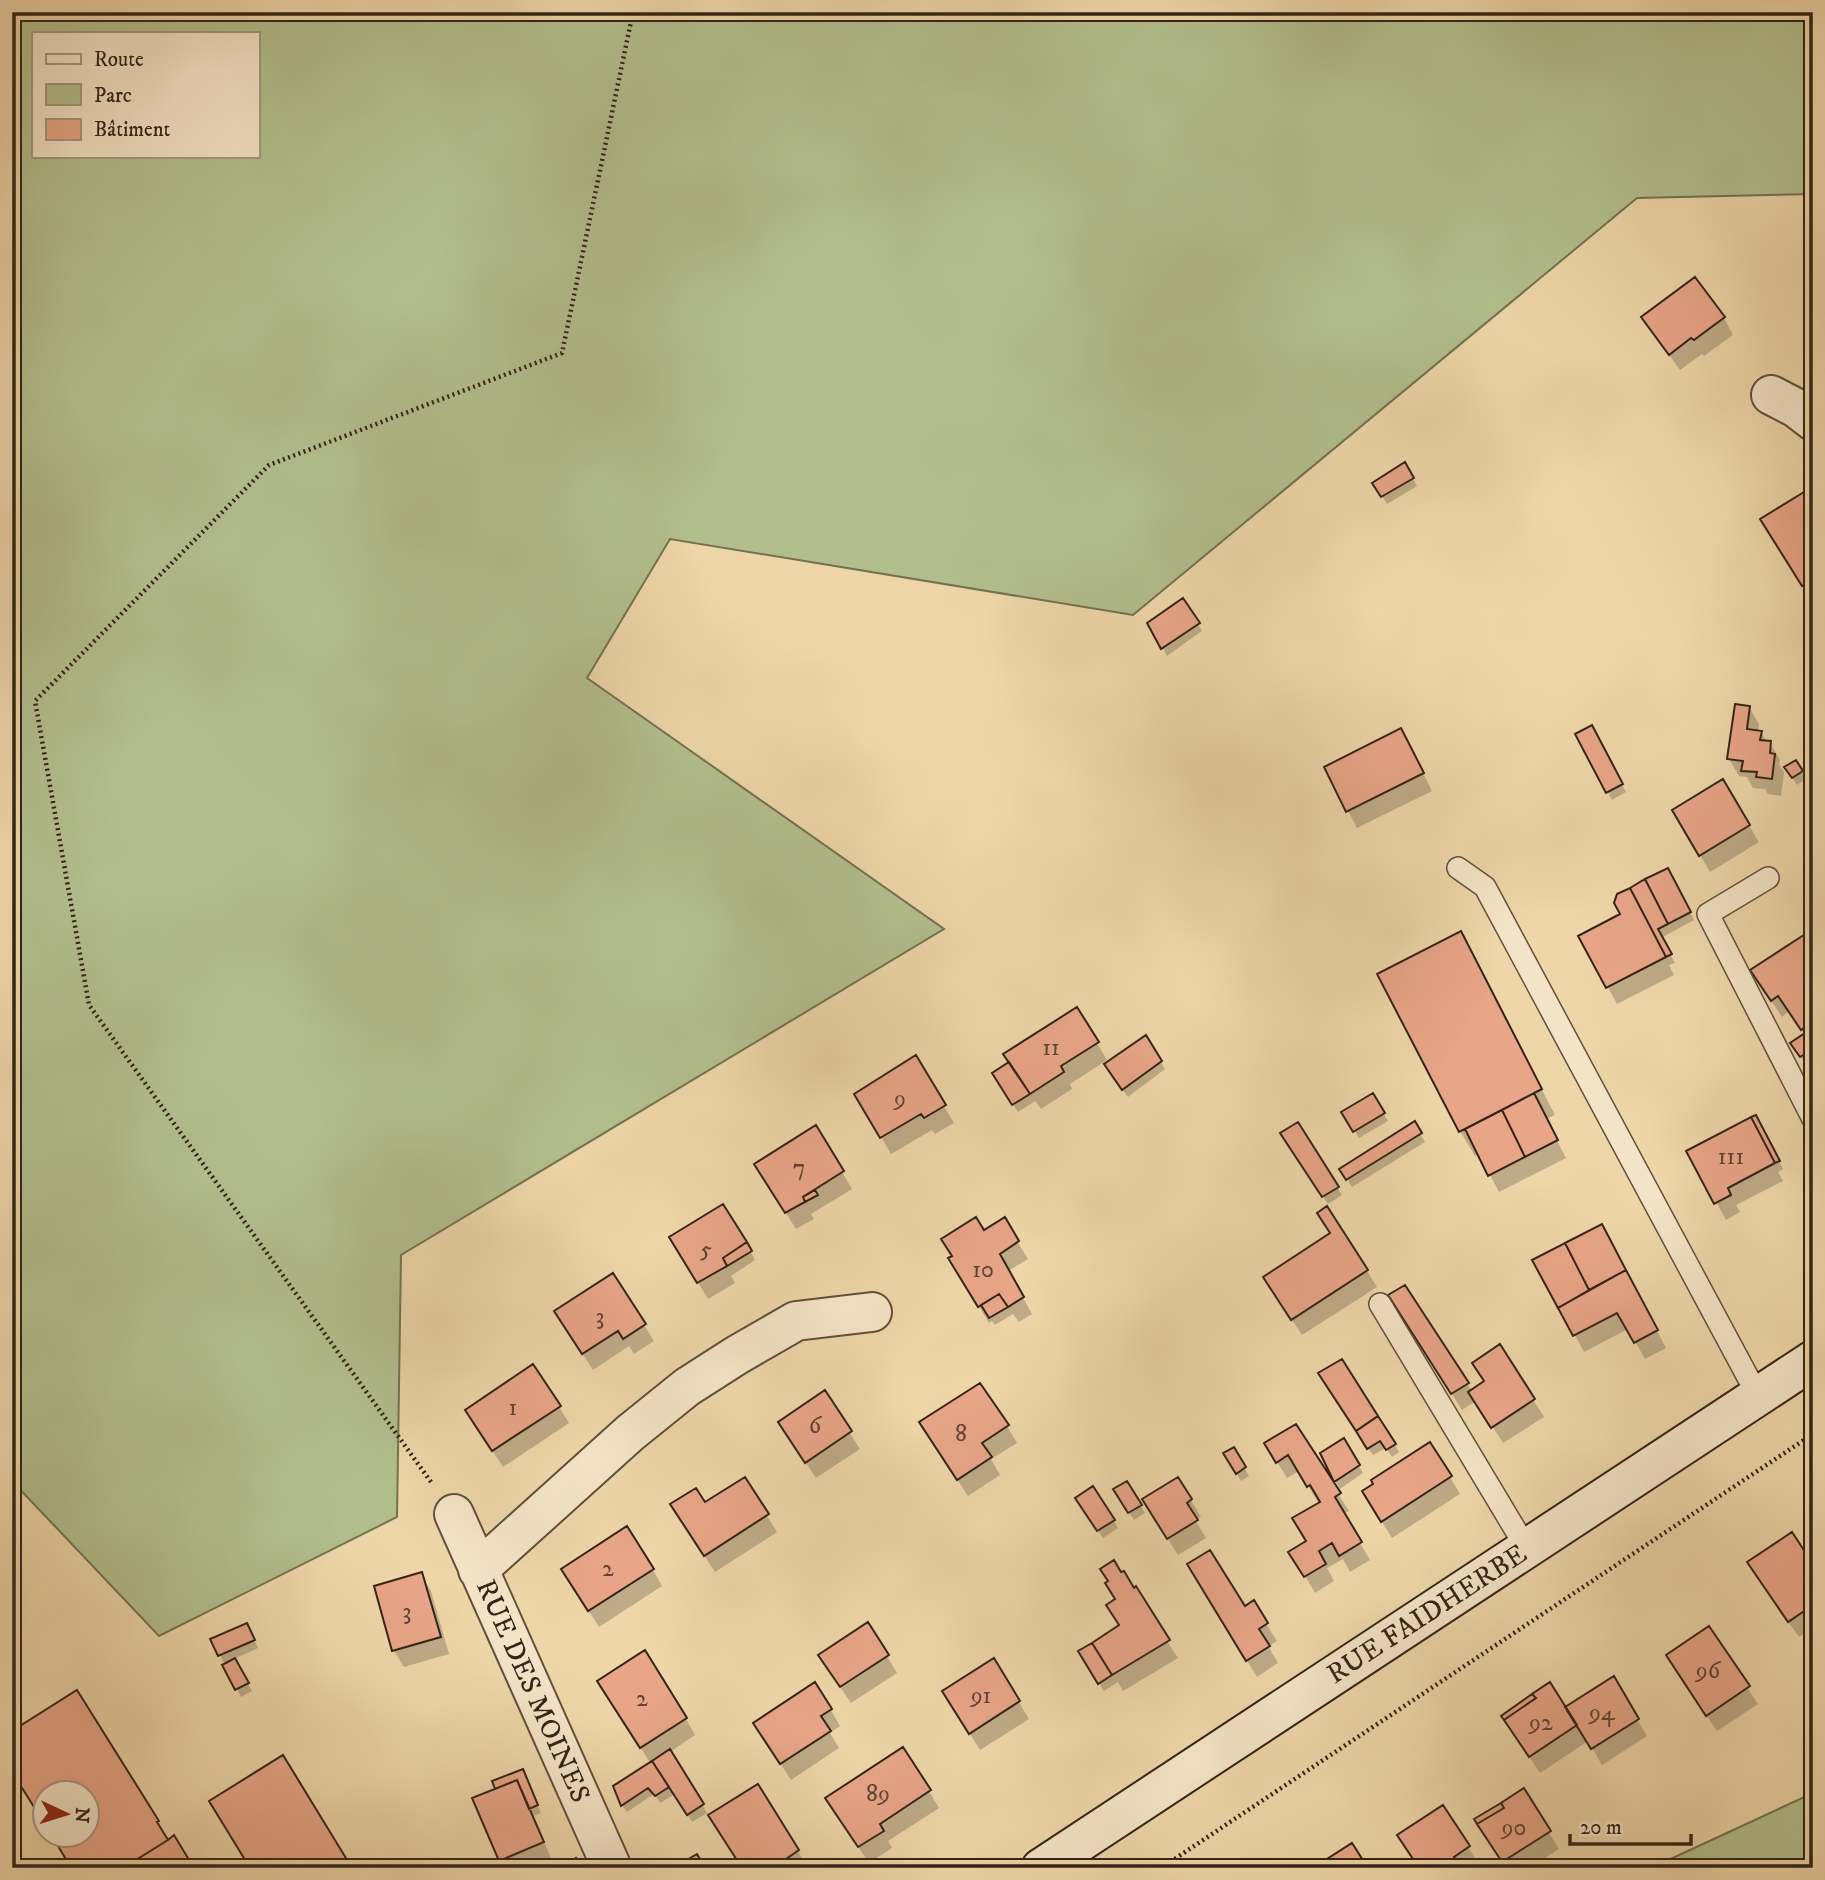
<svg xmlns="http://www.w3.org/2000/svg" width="1825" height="1880" font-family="'IM FELL DW Pica',serif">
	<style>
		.green { fill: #b2bf8d; stroke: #737252; stroke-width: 2; fill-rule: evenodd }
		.shadow { fill: #0003 }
		.building { fill: #e8a588; stroke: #342416; stroke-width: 2 }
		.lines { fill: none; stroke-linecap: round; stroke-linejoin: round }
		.lane-casing { stroke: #62503b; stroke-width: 24 }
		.street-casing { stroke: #62503b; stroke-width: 42 }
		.secondary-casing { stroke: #342416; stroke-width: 42 }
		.path { stroke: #342416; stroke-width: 4.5; stroke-dasharray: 2 3.5; stroke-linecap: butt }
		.lane { stroke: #f4e4c7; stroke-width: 21 }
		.street { stroke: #f4e4c7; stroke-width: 38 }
		.secondary { stroke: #f4e4c7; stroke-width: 38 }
		.labels { text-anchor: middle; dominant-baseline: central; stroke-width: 5; stroke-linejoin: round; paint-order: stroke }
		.number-label { font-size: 24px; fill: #614432 }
		.street-label { font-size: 28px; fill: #342416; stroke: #f4e4c7 }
	</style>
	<rect width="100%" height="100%" fill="#eed6a9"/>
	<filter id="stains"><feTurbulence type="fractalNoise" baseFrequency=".00286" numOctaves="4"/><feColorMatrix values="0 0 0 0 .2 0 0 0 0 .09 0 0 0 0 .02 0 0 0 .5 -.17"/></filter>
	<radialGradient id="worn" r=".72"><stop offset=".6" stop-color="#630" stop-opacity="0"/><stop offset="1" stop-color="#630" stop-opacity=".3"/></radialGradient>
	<path class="green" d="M12,12h1801v182l-176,4 -504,417 -463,-76 -83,139 357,251 -543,326 -4,262 -238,119 -147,-155zM33,33h224v123h-224z
		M1813,1793v75h-162z"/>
	<path class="shadow" d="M1643,318h81l9,17 -29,21 -2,-2 -22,16z
		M1405,465l12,21 -30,18 -13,-21z
		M1813,510v91l-41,-65z
		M1150,624h48l4,7 -35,25z
		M1749,707l10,17 -1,8h3l6,10 3,1 10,17 -1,5 5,7 -3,24 -13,-2 -3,-5 -12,-1 -6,-11 -8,-1 -10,-17z
		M1591,727l35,65 -14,8 -34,-66z
		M1410,747l22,44 -75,37 -31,-60z
		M1795,762l11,17 -9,6 -6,-9z
		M1723,782l36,60 -49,30 -36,-61z
		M1667,870l27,50 -33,18 14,25 -6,2 5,10 -57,29 -37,-68 42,-22z
		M1813,931v128l-7,5 -9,-12 8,-17 -16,-24 -7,6 -20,-30z
		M1474,958l81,157 -9,4 20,39 -67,34 -20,-38 -4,2 -15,-25z
		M1077,1009l30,51 -37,24 2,5 -31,20 -6,-8 -17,11 -24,-38z
		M1146,1037l19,32 -37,28 -18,-25z
		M915,1058l39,65 -19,11 -3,-4 -41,24 -35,-60z
		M1373,1095l15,26 -29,17 -15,-26z
		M1755,1117l28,52 -5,3 5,9 -47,24 4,7 -14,8 -37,-68z
		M1298,1124l44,71 -14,9 -41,-63z
		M1415,1124l10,18 -73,45 -10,-17z
		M816,1128l36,61 -41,25 3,5 -18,10 -30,-48z
		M1004,1220l24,39 -20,12 24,43 -13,8 -6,-8 -18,11 -3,-4 -3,2 -38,-64 32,-27z
		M671,1237l75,7 9,16 -24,16 4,7 -27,16z
		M1611,1243l55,105 -21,11 -17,-30 -44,23 -49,-91z
		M1367,1271l10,16 -75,48 -27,-41z
		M1400,1312l67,72 5,7 14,-9 14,-35 44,70 -41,26 -27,-42 -14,9z
		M644,1325l10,16 -20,13 -5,-8 -36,24 -27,-42z
		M1330,1391l65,54 4,7 -7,5 -6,-9 -13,7z
		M824,1393l36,56 -44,29 -26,-39z
		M559,1407l10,16 -66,44 -26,-40z
		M1007,1426l10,17 -26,16 9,16 -32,21 -37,-57z
		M1295,1426l54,85 -6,3 27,46 -20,12 -7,-13 -16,9 7,13 -19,12 -24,-41 17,-10 11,-38 -20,-33 -12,7 -21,-34z
		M1343,1440l20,33 -23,16 -18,-35z
		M1233,1449l16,27 -8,5 -15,-27z
		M1450,1477l10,17 -68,44 -18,-29z
		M744,1479l33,53 -62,40 -33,-51z
		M1178,1479l23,38 -6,3 11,18 -28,17 -24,-38z
		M1126,1483l19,30 -11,7 -18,-30z
		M1082,1507l32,14 4,7 -15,10z
		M1813,1567v61l-14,9 -40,-58z
		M653,1570l9,16 -63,41 -26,-41z
		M421,1574l10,17 18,63 -45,13 -10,-16 -18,-64z
		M1199,1581l45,27 9,-5 24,38 -9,5 10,17 -21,14z
		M1133,1590l45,68 -55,33 -5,-9 -14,9 -24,-39 41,-26z
		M868,1624l29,49 -46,30 -21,-31z
		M1709,1629l49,75 -41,27 -39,-58z
		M251,1633l7,15 -24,11 18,32 -11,6 -21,-42z
		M994,1661l35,58 -49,31 -26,-42z
		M1613,1679l34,57 -45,29 -14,-24 -48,32 -32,-49 56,-15z
		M609,1698l77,21 9,16 -25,17 37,61 -15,9 -17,-28 -15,9 -6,-9 -27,18 -5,-7 29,-41z
		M831,1710l9,16 -10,7 9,15 -48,32 -26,-40z
		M12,1733l146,89 11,19 23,27 -104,-34v-42h-42z
		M527,1779l14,34 -8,3 19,44 -19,8h-28l-30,-69z
		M757,1786l41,65 9,17h-64z
		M929,1791l10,17 -51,33 4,7 -23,15 -32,-48z
		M1523,1791l36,58 -30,19h-23l-17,-27z
		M1442,1807l37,57 -6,4h-53z"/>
	<path class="building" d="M1695,277l30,40 -31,23 -3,-2 -22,17 -28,-38z
		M1405,462l9,16 -33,19 -9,-14z
		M1804,492l9,14v73l-11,7 -42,-67z
		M1183,598l17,25 -39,26 -14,-26z
		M1735,704l15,2 -3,23 15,2 -2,9 11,1 -1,12 5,1 -3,25 -16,-2 1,-5 -16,-1 2,-10 -16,-2z
		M1592,725l31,59 -17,9 -31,-59z
		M1401,728l23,45 -78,39 -22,-45z
		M1796,760l7,11 -11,7 -8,-11z
		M1723,779l27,46 -51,31 -27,-46z
		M1668,868l23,44 -23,12 -23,-45z
		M1645,879l23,45 -10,5 14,25 -6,3 -36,-69z
		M1630,888l36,69 -60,31 -28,-52 42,-22 -6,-11 3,-9z
		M1813,929v93l-12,8 -23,-34 -7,5 -21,-31z
		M1461,931l81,158 -83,43 -82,-158z
		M1077,1007l22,35 -38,24 3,6 -34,22 -27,-40z
		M1805,1033l8,16 -13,8 -10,-14z
		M1146,1035l16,26 -40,29 -18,-26z
		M916,1055l30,50 -22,13 -3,-4 -41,24 -26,-44z
		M1009,1062l21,32 -18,11 -20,-32z
		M1373,1093l12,20 -32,19 -12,-20z
		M1534,1093l24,47 -33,17 -23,-47z
		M1502,1110l23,47 -37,19 -23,-47z
		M1756,1115l24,46 -5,2 -24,-46z
		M1751,1117l24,46 -47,25 3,7 -17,9 -28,-53z
		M1415,1121l7,12 -76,47 -7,-11z
		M1298,1122l41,65 -17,10 -42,-64z
		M816,1125l28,46 -41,26 2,5 -20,11 -31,-49z
		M815,1190l3,5 -13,7 -2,-5z
		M723,1204l24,38 -24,16 4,8 -30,17 -28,-46z
		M1327,1206l41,64 -77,50 -28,-43 67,-44 -13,-20z
		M976,1217l8,13 21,-13 14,24 -19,13 24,43 -16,10 -9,-13 -21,13 -30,-49 4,-2 -11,-17z
		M1602,1224l24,46 -37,20 -24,-47z
		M747,1242l5,9 -25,15 -4,-8z
		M1565,1243l24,47 -31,18 -26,-48z
		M1626,1270l32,60 -24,13 -17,-30 -44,23 -15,-28z
		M613,1273l33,51 -23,15 -5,-8 -36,23 -28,-43z
		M1405,1285l64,98 -18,11 -63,-99z
		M999,1294l9,13 -19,11 -8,-13z
		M1500,1344l35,55 -44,29 -23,-36 16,-11 -12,-18z
		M1342,1359l36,57 -22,15 -38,-58z
		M533,1364l28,42 -69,45 -27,-41z
		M980,1383l29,42 -27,18 10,14 -35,23 -38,-58z
		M825,1390l27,41 -47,32 -27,-41z
		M1378,1416l18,28 -10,6 -6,-9 -13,8 -11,-18z
		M1296,1424l45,69 -6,4 27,45 -23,14 -7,-13 -13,8 7,13 -22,13 -16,-25 18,-11 -14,-23 28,-16 -10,-17 -3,2 -19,-32 -12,8 -12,-20z
		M1344,1438l16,27 -26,17 -14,-29z
		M1430,1442l22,34 -71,46 -19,-31 11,-7 -2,-4z
		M1234,1447l12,20 -10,7 -13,-21z
		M745,1477l24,37 -65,42 -34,-52 26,-16 9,14z
		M1178,1477l14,22 -5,4 11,17 -31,19 -25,-40z
		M1127,1481l15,24 -14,8 -15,-24z
		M1093,1486l22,34 -18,11 -22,-33z
		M627,1526l27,43 -66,42 -27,-42z
		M1792,1532l21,32v41l-25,17 -41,-60z
		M1210,1550l35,56 9,-6 14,23 -9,6 11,17 -24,15 -59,-97z
		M1114,1560l7,12 3,-1 10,17 2,-2 34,54 -58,35 -20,-32 27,-18 -13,-20 9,-6 -10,-16 3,-2 -8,-12z
		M422,1572l19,65 -49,14 -18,-65z
		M868,1622l21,33 -49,32 -22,-32z
		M247,1623l8,17 -37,16 -8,-17z
		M1709,1626l41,60 -44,30 -40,-61z
		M1092,1643l20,32 -14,9 -20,-33z
		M645,1650l42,68 -47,30 -43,-67z
		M235,1658l14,25 -14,7 -13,-25z
		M994,1658l26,43 -51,33 -27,-43z
		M1614,1676l25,43 -48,30 -26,-42z
		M815,1682l17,27 -11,7 10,15 -51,33 -27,-41z
		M1550,1682l27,43 -48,32 -25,-37 32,-22 -4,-4z
		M77,1690l82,131 -2,1 11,18 -45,28h-52l-20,-34h37v-42h-42v34l-34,-54v-41z
		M1532,1694l4,4 -32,22 -3,-4z
		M903,1747l28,43 -51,34 4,7 -26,16 -33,-49z
		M670,1749l34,55 -17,11 -35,-54z
		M283,1755l69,113h-102l-41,-67z
		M652,1761l17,26 -14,9 -7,-8 -27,18 -8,-20z
		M523,1769l15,36 -9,4 -12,-29 -22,9 -3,-8z
		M517,1780l27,62 -45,19 -27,-63z
		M758,1784l41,66 -26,18h-31l-34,-53z
		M1524,1788l27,43 -49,31 -25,-38 27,-16 -3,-5z
		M1501,1803l3,5 -27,16 -3,-5z
		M1443,1805l27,41 -16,11 7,11h-42l-22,-33z
		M174,1835l20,33h-71l45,-28z
		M1352,1843l16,25h-55z
		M697,1854l8,14h-32z
		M576,1858l6,10h-13l-2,-4z"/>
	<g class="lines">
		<g class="lane-casing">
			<path id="lane" d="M1458,868l27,19 273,509
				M1768,878l-60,36 105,205
				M1380,1304l147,245"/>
		</g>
		<g class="street-casing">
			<path id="street" d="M1771,395l25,13 17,13
				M454,1514l158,354
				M478,1570l152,-137 57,-46 50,-32 59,-34 76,-9"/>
		</g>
		<g class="secondary-casing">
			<path id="secondary" d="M1041,1868l772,-508"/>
		</g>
		<path class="path" d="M431,1482l-342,-477 -54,-304 234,-236 293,-112 71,-341
			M1161,1868l652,-434"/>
		<use href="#lane" class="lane"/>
		<use href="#street" class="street"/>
		<use href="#secondary" class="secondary"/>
	</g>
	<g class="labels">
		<g class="number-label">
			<text x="1051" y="1048">11</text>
			<text x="900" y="1099">9</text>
			<text x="1731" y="1157">111</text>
			<text x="799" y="1168">7</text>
			<text x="706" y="1250">5</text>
			<text x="983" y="1270">10</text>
			<text x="600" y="1317">3</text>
			<text x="513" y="1408">1</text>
			<text x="815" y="1426">6</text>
			<text x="961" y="1434">8</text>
			<text x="608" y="1569">2</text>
			<text x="407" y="1612">3</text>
			<text x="1708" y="1671">96</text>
			<text x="981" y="1696">91</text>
			<text x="642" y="1699">2</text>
			<text x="1602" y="1713">94</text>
			<text x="1541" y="1723">92</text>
			<text x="878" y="1794">89</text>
			<text x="1514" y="1828">90</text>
		</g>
		<g class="street-label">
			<text transform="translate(1427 1614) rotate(-33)">RUE FAIDHERBE</text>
			<text transform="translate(533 1691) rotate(66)">RUE DES MOINES</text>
		</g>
	</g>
	<rect width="1825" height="1880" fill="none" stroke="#eed6a9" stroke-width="42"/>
	<rect x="14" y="14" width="1797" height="1852" fill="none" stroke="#342416" stroke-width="3.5"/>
	<rect x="21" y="21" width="1783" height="1838" fill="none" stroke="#342416" stroke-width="2"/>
	<rect x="32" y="32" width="228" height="126" fill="#f4e4c7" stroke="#a79780" stroke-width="2"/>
	<rect x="46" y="54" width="35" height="10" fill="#f4e4c7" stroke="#a79780" stroke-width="2"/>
	<text x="94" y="66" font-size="21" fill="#342416">Route</text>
	<rect x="46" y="84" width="35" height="21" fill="#b2bf8d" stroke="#a79780" stroke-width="2"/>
	<text x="94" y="102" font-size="21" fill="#342416">Parc</text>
	<rect x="46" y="119" width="35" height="21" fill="#e8a588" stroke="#a79780" stroke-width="2"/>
	<text x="94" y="136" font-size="21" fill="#342416">Bâtiment</text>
	<g transform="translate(66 1814) rotate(94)"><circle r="33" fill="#f4e4c7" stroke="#a79780" stroke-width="2"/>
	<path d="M0-5L12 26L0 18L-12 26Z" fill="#8f2418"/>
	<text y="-10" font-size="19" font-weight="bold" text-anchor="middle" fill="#342416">N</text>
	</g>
	<path d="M1570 1834v10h121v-10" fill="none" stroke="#342416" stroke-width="3.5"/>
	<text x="1580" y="1834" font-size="21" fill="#342416" stroke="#f4e4c7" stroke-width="5" paint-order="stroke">20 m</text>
	<rect width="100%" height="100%" filter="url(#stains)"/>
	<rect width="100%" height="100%" fill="url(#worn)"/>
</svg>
